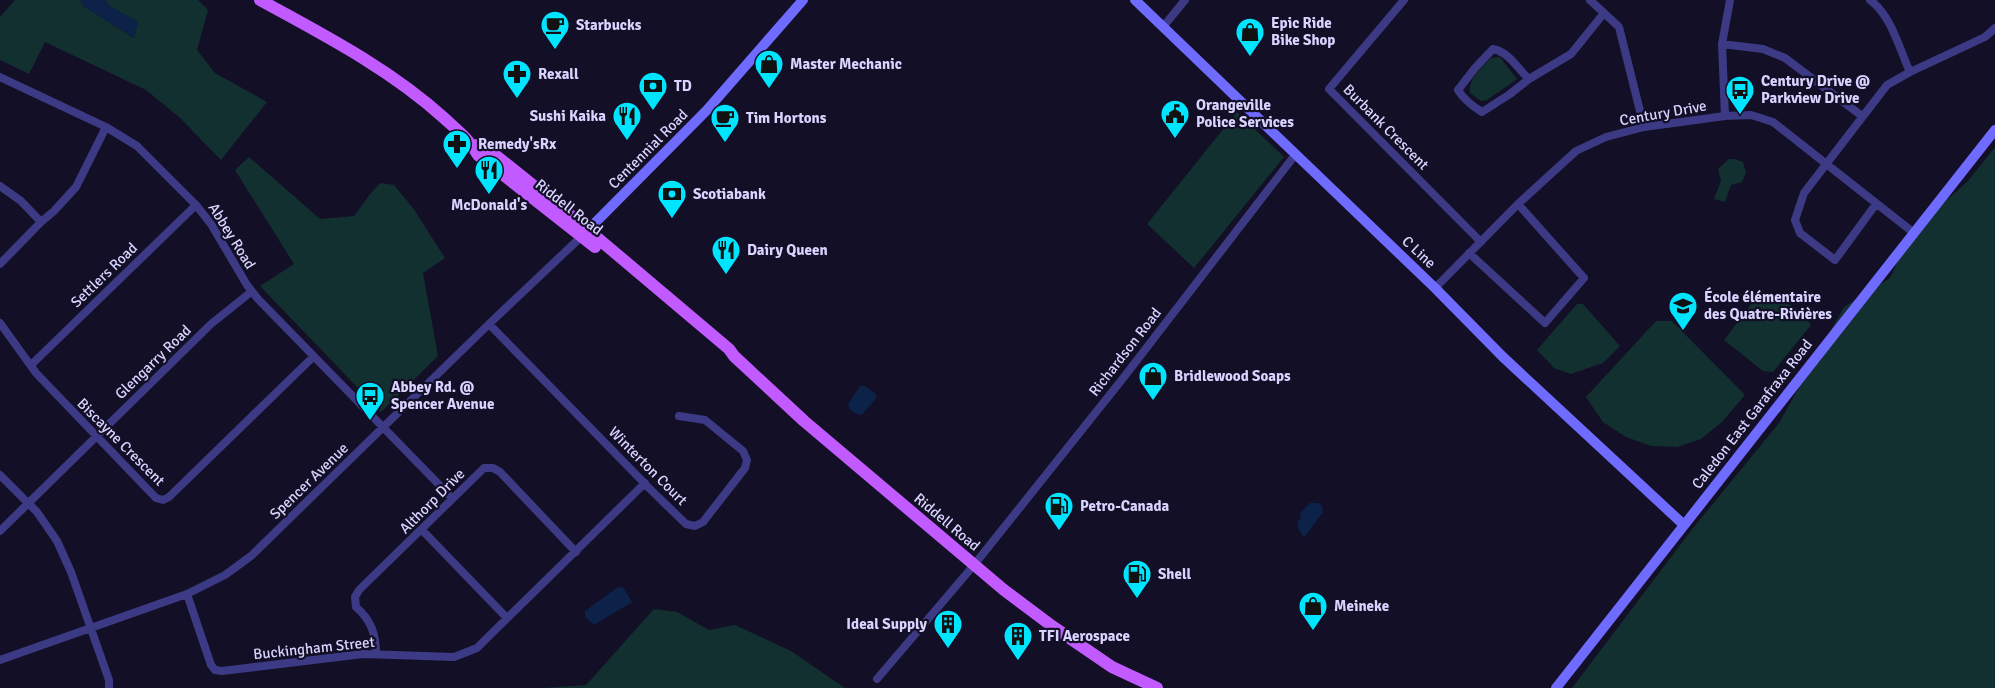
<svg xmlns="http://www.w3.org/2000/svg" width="1995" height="688" font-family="Signika,sans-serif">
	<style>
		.green { fill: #12302f }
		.water { fill: #0c2248 }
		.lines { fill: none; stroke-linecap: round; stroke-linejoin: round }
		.street { stroke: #3d3a85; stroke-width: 8 }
		.secondary { stroke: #6f6bff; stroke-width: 10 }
		.primary { stroke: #c25bff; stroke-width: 12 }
		.labels { text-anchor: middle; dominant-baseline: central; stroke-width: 4.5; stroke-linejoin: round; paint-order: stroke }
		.poi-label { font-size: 15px; font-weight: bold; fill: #d9d4ff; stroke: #130f26; text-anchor: start }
		.street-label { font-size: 15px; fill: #d9d4ff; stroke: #130f26 }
	</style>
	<rect width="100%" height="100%" fill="#130f26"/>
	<path class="green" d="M15,0h66l1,5 52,33 4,-16 -31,-17 -1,-5h92l10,10 -11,40 18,23 52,29 -46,58 -42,-43 -33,-27 -101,-48 -16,32 -29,-14v-43z
		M1500,57l17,22 -30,21 -6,1 -11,-8c-2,-15 12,-25 21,-35z
		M1237,112l47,45 -90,111 -47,-44z
		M1995,147v541h-423l121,-160 86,-105 65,-116 46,-29 21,-46 57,-51z
		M249,157l71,62 34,-3 17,-23 9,-10 14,2 19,23 32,50 -22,15 15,83 -57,56 -121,-126 34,-22 -59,-94z
		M1729,159h6l8,3 3,11 -4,9 -11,3 -6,17 -11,-3 7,-18 -3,-12z
		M1764,298c22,2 35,9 47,27l-38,47 -10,-1 -39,-31 28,-37 4,-4z
		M1577,304h6l37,42 -17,17 -32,11 -17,-6 -17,-18z
		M1656,321h16l73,74 -23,27 -21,17 -24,8 -26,-1 -25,-9 -23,-15 -17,-25z
		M654,609l23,3 32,18 26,-5 56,26 54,37h-301l42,-3z"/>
	<path class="water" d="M81,0h25l2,5 30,17 -4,16 -52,-33z
		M860,386h5l11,8v5l-15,16c-7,-2 -12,-4 -13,-11z
		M1310,503h8l4,3 1,6 -19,26 -6,-10v-7l3,-3 -1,-5z
		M618,587l6,1 8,14 -38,23 -9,-8v-6z"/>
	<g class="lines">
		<path class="street" d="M1404,0l-75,89 152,153
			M1590,0l29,27 25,100
			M1870,0c21,15 29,48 40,72
			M1163,27l22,-27
			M1722,44l41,5 22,9 77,58
			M0,77l106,50 31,19 59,59 15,19 36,61 11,14 194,199
			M1529,79c-12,-11 -20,-27 -36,-30l-18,19 -17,22c6,10 14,16 24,22l28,-18 19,-15 42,-25 33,-41
			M1725,116l-3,-72 8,-44
			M0,186l21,15 20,21
			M1876,204l-41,56 -35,-27 -5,-13 9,-27 83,-108 23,-13 75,-35 10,-9
			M1469,253l76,70 39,-45 -66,-74
			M0,264l41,-42 13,-11 22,-24 30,-60
			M1435,288l83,-84 58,-53 30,-14 38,-10 81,-11 26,-1 22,7 141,111
			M0,323l36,50 120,125 7,2 6,-3 144,-140
			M489,324l163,167 34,33 9,2 8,-4 42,-54 2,-8 -4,-9 -38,-31 -26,-4
			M31,365l165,-160
			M0,475l37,37 20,29 14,31 38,108v8
			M422,530l85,88
			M0,531l211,-207 40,-32
			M187,594l24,71 4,5 7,1 141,-17 91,3 23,-9 8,-8 160,-157
			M376,654c0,-20 -5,-34 -20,-47l-1,-10 4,-7 125,-122h9l7,4 76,80
			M0,660l187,-66 38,-19 26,-19 238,-232 93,-88
			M877,679l97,-114 150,-188 171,-222"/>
		<path class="secondary" d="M1135,0l300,288 68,69 181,168
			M582,236l125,-126 96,-110
			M1556,688l439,-558"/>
		<path class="primary" d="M260,0c64,35 130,69 184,118 13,12 26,22 34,37l117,92
			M473,145l11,1 91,73 154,130 5,7 70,65 200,169 48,36 60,41 45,21"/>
	</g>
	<defs>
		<g id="cafe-pin" transform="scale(1.5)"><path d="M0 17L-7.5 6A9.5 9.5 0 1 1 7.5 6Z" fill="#00e5ff" stroke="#130f26"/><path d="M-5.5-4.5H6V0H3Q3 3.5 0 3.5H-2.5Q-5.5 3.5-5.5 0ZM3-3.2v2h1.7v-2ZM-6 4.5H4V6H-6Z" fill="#111"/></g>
		<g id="shop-pin" transform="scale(1.5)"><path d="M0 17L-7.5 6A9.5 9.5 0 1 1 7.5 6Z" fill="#00e5ff" stroke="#130f26"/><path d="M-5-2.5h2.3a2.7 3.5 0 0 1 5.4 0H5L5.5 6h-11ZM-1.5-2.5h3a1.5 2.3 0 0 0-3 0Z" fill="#111"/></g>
		<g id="pharmacy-pin" transform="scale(1.5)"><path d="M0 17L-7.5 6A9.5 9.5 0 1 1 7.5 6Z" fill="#00e5ff" stroke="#130f26"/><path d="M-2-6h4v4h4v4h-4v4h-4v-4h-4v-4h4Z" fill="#111"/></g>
		<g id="bank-pin" transform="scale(1.5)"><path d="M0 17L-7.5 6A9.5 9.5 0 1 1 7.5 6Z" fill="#00e5ff" stroke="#130f26"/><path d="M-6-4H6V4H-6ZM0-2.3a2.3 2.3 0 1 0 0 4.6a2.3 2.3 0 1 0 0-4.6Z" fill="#111"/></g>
		<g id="bus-pin" transform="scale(1.5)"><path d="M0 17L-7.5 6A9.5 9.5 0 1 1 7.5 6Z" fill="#00e5ff" stroke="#130f26"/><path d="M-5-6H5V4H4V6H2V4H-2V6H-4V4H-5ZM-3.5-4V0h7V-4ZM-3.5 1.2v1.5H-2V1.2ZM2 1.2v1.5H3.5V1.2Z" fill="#111"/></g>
		<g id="civic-pin" transform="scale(1.5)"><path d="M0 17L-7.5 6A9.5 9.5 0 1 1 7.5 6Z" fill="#00e5ff" stroke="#130f26"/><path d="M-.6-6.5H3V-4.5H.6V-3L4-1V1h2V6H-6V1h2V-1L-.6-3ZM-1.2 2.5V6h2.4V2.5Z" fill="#111"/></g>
		<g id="restaurant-pin" transform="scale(1.5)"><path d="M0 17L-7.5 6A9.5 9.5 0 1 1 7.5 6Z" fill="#00e5ff" stroke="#130f26"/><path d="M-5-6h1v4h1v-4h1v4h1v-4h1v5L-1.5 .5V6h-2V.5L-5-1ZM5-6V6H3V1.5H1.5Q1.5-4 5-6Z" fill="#111"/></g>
		<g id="school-pin" transform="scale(1.5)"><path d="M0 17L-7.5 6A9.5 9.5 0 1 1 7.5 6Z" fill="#00e5ff" stroke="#130f26"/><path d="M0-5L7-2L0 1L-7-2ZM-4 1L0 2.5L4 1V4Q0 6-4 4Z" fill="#111"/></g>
		<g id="fuel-pin" transform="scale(1.5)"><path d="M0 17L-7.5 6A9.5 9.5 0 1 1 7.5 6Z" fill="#00e5ff" stroke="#130f26"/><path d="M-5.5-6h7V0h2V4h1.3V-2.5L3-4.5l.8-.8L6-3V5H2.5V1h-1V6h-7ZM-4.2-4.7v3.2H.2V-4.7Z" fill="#111"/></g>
		<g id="building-pin" transform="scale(1.5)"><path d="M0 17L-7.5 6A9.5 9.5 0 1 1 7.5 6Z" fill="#00e5ff" stroke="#130f26"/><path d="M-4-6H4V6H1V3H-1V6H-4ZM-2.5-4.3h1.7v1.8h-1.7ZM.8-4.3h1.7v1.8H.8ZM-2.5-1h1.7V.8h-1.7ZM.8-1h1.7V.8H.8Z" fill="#111"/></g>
	</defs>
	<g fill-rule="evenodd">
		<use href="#cafe-pin" x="555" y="25"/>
		<use href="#shop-pin" x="1250" y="32"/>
		<use href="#shop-pin" x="769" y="64"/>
		<use href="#pharmacy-pin" x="517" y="74"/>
		<use href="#bank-pin" x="653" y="86"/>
		<use href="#bus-pin" x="1740" y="90"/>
		<use href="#civic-pin" x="1175" y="114"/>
		<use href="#restaurant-pin" x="627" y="116"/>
		<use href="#cafe-pin" x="725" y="118"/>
		<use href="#pharmacy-pin" x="457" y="144"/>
		<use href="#restaurant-pin" x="489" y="170"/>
		<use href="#bank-pin" x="672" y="194"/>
		<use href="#restaurant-pin" x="726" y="250"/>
		<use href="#school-pin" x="1683" y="306"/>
		<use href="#shop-pin" x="1153" y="376"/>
		<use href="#bus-pin" x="370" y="396"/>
		<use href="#fuel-pin" x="1059" y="506"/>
		<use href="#fuel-pin" x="1137" y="574"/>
		<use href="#shop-pin" x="1313" y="606"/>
		<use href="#building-pin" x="948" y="624"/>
		<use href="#building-pin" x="1018" y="636"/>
	</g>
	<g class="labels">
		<g class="poi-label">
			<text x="1271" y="23">Epic Ride<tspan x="1271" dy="17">Bike Shop</tspan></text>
			<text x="576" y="25">Starbucks</text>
			<text x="790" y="64">Master Mechanic</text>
			<text x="538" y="74">Rexall</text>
			<text x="1761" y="81">Century Drive @<tspan x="1761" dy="17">Parkview Drive</tspan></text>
			<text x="674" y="86">TD</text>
			<text x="1196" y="105">Orangeville<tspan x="1196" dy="17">Police Services</tspan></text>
			<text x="606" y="116" text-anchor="end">Sushi Kaika</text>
			<text x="746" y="118">Tim Hortons</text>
			<text x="478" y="144">Remedy'sRx</text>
			<text x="693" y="194">Scotiabank</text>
			<text x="489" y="205" text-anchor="middle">McDonald's</text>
			<text x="747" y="250">Dairy Queen</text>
			<text x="1704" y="297">École élémentaire<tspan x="1704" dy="17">des Quatre-Rivières</tspan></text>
			<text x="1174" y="376">Bridlewood Soaps</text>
			<text x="391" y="387">Abbey Rd. @<tspan x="391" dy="17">Spencer Avenue</tspan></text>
			<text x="1080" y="506">Petro-Canada</text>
			<text x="1158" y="574">Shell</text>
			<text x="1334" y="606">Meineke</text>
			<text x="927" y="624" text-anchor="end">Ideal Supply</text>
			<text x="1039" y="636">TFI Aerospace</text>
		</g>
		<g class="street-label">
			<text transform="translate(1663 113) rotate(-10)">Century Drive</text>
			<text transform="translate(1386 127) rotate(45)">Burbank Crescent</text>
			<text transform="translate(648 149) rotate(-45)">Centennial Road</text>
			<text transform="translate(569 207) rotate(38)">Riddell Road</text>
			<text transform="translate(232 236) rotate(58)">Abbey Road</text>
			<text transform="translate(1419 252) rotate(43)">C Line</text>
			<text transform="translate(104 275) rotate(-44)">Settlers Road</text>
			<text transform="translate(1125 352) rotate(-52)">Richardson Road</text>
			<text transform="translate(153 362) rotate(-44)">Glengarry Road</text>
			<text transform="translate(1752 414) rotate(-52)">Caledon East Garafraxa Road</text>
			<text transform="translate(121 442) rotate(45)">Biscayne Crescent</text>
			<text transform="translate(648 466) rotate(45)">Winterton Court</text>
			<text transform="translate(309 481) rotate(-44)">Spencer Avenue</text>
			<text transform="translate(432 501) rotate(-45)">Althorp Drive</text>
			<text transform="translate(947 522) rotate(40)">Riddell Road</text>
			<text transform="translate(314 648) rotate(-6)">Buckingham Street</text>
		</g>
	</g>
</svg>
